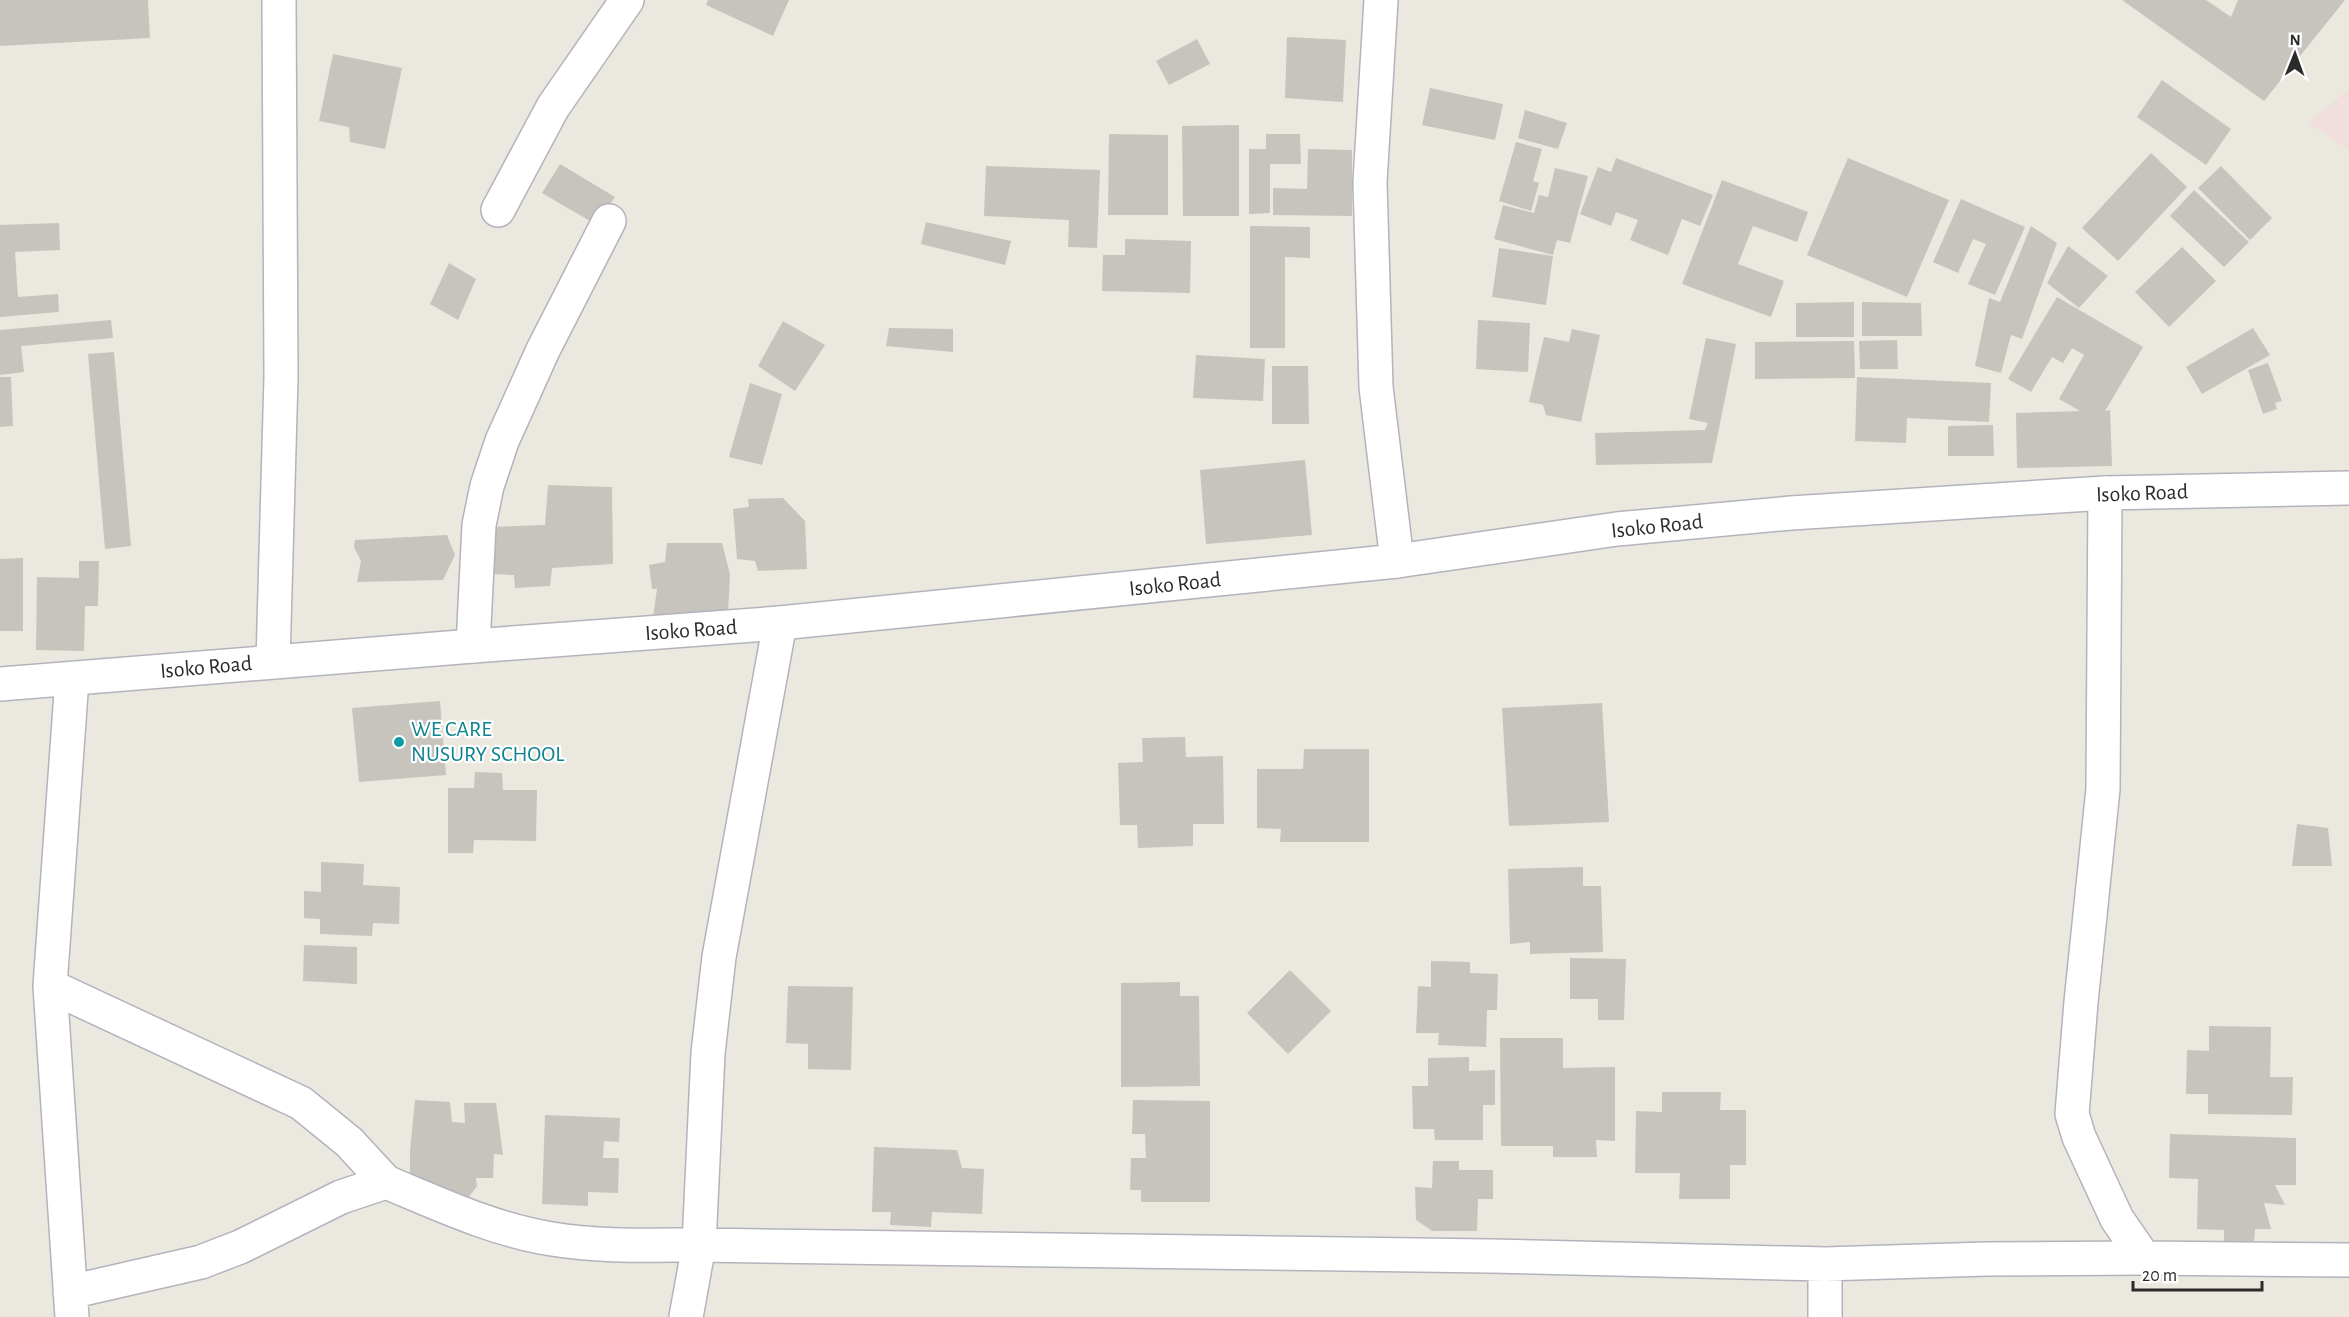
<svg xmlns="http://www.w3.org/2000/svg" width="2349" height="1317" font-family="'Alegreya Sans',sans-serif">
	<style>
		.medical { fill: #f1dfde }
		.building { fill: #c7c4be }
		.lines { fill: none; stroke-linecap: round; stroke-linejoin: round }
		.street-casing { stroke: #b3b3bd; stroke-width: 36 }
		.secondary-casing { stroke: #b3b3bd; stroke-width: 36 }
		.street { stroke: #fff; stroke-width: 33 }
		.secondary { stroke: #fff; stroke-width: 33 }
		.culture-dot { fill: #0f9aa8; stroke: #fff; stroke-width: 2 }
		.labels { text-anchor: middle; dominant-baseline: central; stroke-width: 4.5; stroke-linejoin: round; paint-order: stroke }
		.street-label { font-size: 22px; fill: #2b2b2b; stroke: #fff }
		.culture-label { font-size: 22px; fill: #0d838f; stroke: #fff; text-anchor: start }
	</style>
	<rect width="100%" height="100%" fill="#ebe8df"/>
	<path class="medical" d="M2349,89v61l-41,-27z"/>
	<path class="building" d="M0,0h148l2,38 -150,8z
		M708,0h81l-16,36 -67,-31z
		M2122,0h84l25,17 7,-17h107l-81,101z
		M1287,37l59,3 -3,62 -58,-4z
		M1197,39l13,25 -41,21 -13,-24z
		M333,54l69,14 -17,81 -35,-7 -1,-15 -30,-6z
		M2162,80l69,49 -25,36 -69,-48z
		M1430,88l73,16 -8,36 -73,-15z
		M1525,110l42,13 -9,26 -40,-11z
		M1239,125v91h-56l-1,-90z
		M1109,134l59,1v80h-60z
		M1266,134h34l1,30h-31v49l-21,1v-65h17z
		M1516,142l26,7 -9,32 6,2 -8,28 -32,-10z
		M1308,149l44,1v66l-79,-1v-27l34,1z
		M2151,153l36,34 -69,74 -36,-33z
		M1616,158l97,37 -13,31 -18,-7 -14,36 -38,-15 8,-20 -22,-8 -5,14 -31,-12 18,-47 13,5z
		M1848,158l101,42 -42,97 -100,-42z
		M560,164l55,33 -20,27 -53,-31z
		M986,166l114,4 -3,78 -29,-1 1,-27 -85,-4z
		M2221,166l51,52 -22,22 -52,-52z
		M1555,168l33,8 -18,67 -13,-3 -4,15 -59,-16 9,-34 31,8 5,-18 9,2z
		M1722,180l86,32 -11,30 -44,-16 -15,38 46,17 -13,36 -89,-33z
		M2194,190l55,52 -25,25 -54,-51z
		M1961,199l64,28 -30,68 -27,-11 18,-40 -13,-5 -15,34 -25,-11z
		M926,222l85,19 -6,24 -84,-21z
		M59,223l1,27 -45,2 3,45 40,-3 1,18 -59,5v-92z
		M1250,226l60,1v31l-25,-1v91h-35z
		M2031,226l26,17 -35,96 -11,-4 -10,38 -26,-7 14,-68 11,4z
		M1125,239l66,2 -1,52 -88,-2 1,-36h22z
		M2068,246l40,30 -29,32 -32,-25z
		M2182,247l34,34 -47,46 -34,-35z
		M1499,248l54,8 -7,49 -54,-8z
		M449,263l27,16 -18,41 -28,-16z
		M2057,297l86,50 -38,64 5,-1 2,56 -95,2 -1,-55 64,-2 -21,-12 25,-44 -12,-7 -9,15 -11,-6 -21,35 -23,-13z
		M1854,302v35h-58v-34z
		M1862,302l59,1 1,33h-60z
		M111,320l2,18 -92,8 3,26 -24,3v-45z
		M1478,320l52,3 -2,49 -52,-3z
		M783,321l42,24 -30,46 -37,-25z
		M889,328l64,1v23l-67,-6z
		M2253,328l17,27 -68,39 -16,-27z
		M1572,329l28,6 -19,87 -35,-7 -3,-10 -14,-3 15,-65 25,5z
		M1706,338l30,6 -24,119 -116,2 -1,-32 110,-3 3,-7 -19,-4z
		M1897,340l1,29h-38l-1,-28z
		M1854,341l1,37 -100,1v-37z
		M114,352l17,194 -26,3 -17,-195z
		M1196,355l69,4 -2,42 -70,-3z
		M2268,363l14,38 -7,2 2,6 -14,5 -15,-44z
		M1272,366h36l1,58h-37z
		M0,377h11l2,49 -13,1z
		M1857,377l134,6 -2,39 -82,-4 -1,25 -51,-2z
		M750,383l32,11 -20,71 -33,-8z
		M1993,425l1,31h-46v-30z
		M1305,460l7,75 -106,9 -6,-74z
		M548,485l64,2 1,77 -61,4 -2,18 -35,2 -1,-13 -25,-1v-47l56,-2z
		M783,498l22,23 2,48 -49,2 -3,-10 -18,-2 -4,-50 16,-2 -1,-8z
		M447,535l8,20 -12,25 -86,2 4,-21 -7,-14 1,-7z
		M667,543h55l8,31 -2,39 -75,4 4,-28h-5l-3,-24 16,-3z
		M23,558v73h-23v-72z
		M79,561h20l-1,45h-13l-1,45 -48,-1 1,-73 42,1z
		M440,701l6,74 -87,7 -7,-74z
		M1602,703l7,119 -100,4 -7,-118z
		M1185,737l1,20 37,-1 1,68h-31v22l-55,2 -1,-23h-17l-2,-62 25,-1 -1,-24z
		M1304,749h65v93h-89l1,-13 -24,-1v-59h46z
		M475,772l27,1 1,17h34l-1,51 -62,-1 -1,13h-25v-65h26z
		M2297,824l31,4 4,38h-40z
		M321,862l43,2 -1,21 37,2 -1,37 -26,-1 -1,13 -52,-2v-15l-16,-1v-27l17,1z
		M1583,867v19h18l2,66 -73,2v-12l-20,2 -2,-75z
		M304,945l53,2v37l-54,-3z
		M1570,958l56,1 -2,61h-26v-21h-28z
		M1431,961l39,1v11l28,1 -1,36h-10l-1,37 -48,-2 1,-12h-23l2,-47 13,1z
		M1290,970l41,41 -43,43 -41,-41z
		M1180,982v14h19l1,90 -79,1v-104z
		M788,986l65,1 -2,83 -43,-1v-25l-22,-1z
		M2209,1026l62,1 -1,50h23l-1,38 -84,-1v-20h-22l1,-44 22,1z
		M1500,1038h63v30l52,-1v74l-19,-1 1,17h-44v-11h-52z
		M1469,1057v14l26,-1v35h-12v35h-48l-1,-11h-21l-1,-43h16v-28z
		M1662,1092h59l-1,18h26v55h-16v34h-51l1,-26h-45l1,-62 26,1z
		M415,1100l35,2 2,20 13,1 -1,-20h32l7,52 -9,-1 -1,24h-17l1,8 -8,11 -48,-1 -11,-14v-31z
		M1133,1100l77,1v101h-69v-12h-11l1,-32h15l-1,-24h-13z
		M545,1115l75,3 -1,24 -15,-1 -1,17h16l-1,35 -30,-1v14l-46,-2z
		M2170,1134l126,4v47h-21l10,20 -21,-2 7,26h-16l-1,12h-30v-11l-27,-1 1,-50 -29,-1z
		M874,1147l83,3 5,18 22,1 -2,45 -50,-2 -1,15 -41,-2 1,-13h-19z
		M1433,1161h26v9h34v29h-15l-1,32h-45l-16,-11 -1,-33 17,1z"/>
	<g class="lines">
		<g class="street-casing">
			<path id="street" d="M1381,0l-11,182 6,205 21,174
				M498,210l55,-103 74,-107
				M2105,493l-2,296 -22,213 -9,112 7,23 38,82 27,39
				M473,646l6,-121 8,-39 15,-45 41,-91 66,-129
				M273,661l8,-284 -2,-377
				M72,679l-22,307 22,331
				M50,986l251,117 48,39 37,40
				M1825,1264v53
				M70,1292l131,-30 39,-15 101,-50 45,-15c53,22 108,48 166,57 48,8 98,6 147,6l791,11 335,8 161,-5 158,-1 205,2
				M686,1317l13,-72 9,-192 11,-96 61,-334"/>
		</g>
		<g class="secondary-casing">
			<path id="secondary" d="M0,684l473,-38 307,-23 617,-62 220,-32 174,-16 314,-20 244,-5"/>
		</g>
		<use href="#street" class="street"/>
		<use href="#secondary" class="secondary"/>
	</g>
	<circle class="culture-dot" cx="399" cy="742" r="6"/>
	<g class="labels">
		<g class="street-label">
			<text transform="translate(2142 493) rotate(-2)">Isoko Road</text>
			<text transform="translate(1657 526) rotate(-6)">Isoko Road</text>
			<text transform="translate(1175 584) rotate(-6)">Isoko Road</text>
			<text transform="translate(691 630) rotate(-4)">Isoko Road</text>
			<text transform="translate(206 667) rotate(-5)">Isoko Road</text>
		</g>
		<g class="culture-label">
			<text x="411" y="729">WE CARE<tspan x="411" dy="25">NUSURY SCHOOL</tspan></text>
		</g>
	</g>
	<g transform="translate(2295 54) rotate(1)" stroke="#ffffff" stroke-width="4.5" paint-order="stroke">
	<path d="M0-4.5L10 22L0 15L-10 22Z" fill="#2b2b2b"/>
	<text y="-9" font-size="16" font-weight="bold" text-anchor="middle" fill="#2b2b2b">N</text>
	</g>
	<path d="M2133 1281v9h129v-9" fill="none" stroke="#2b2b2b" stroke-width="3"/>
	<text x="2142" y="1281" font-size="18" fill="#2b2b2b" stroke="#ffffff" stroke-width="4.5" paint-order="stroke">20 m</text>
</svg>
